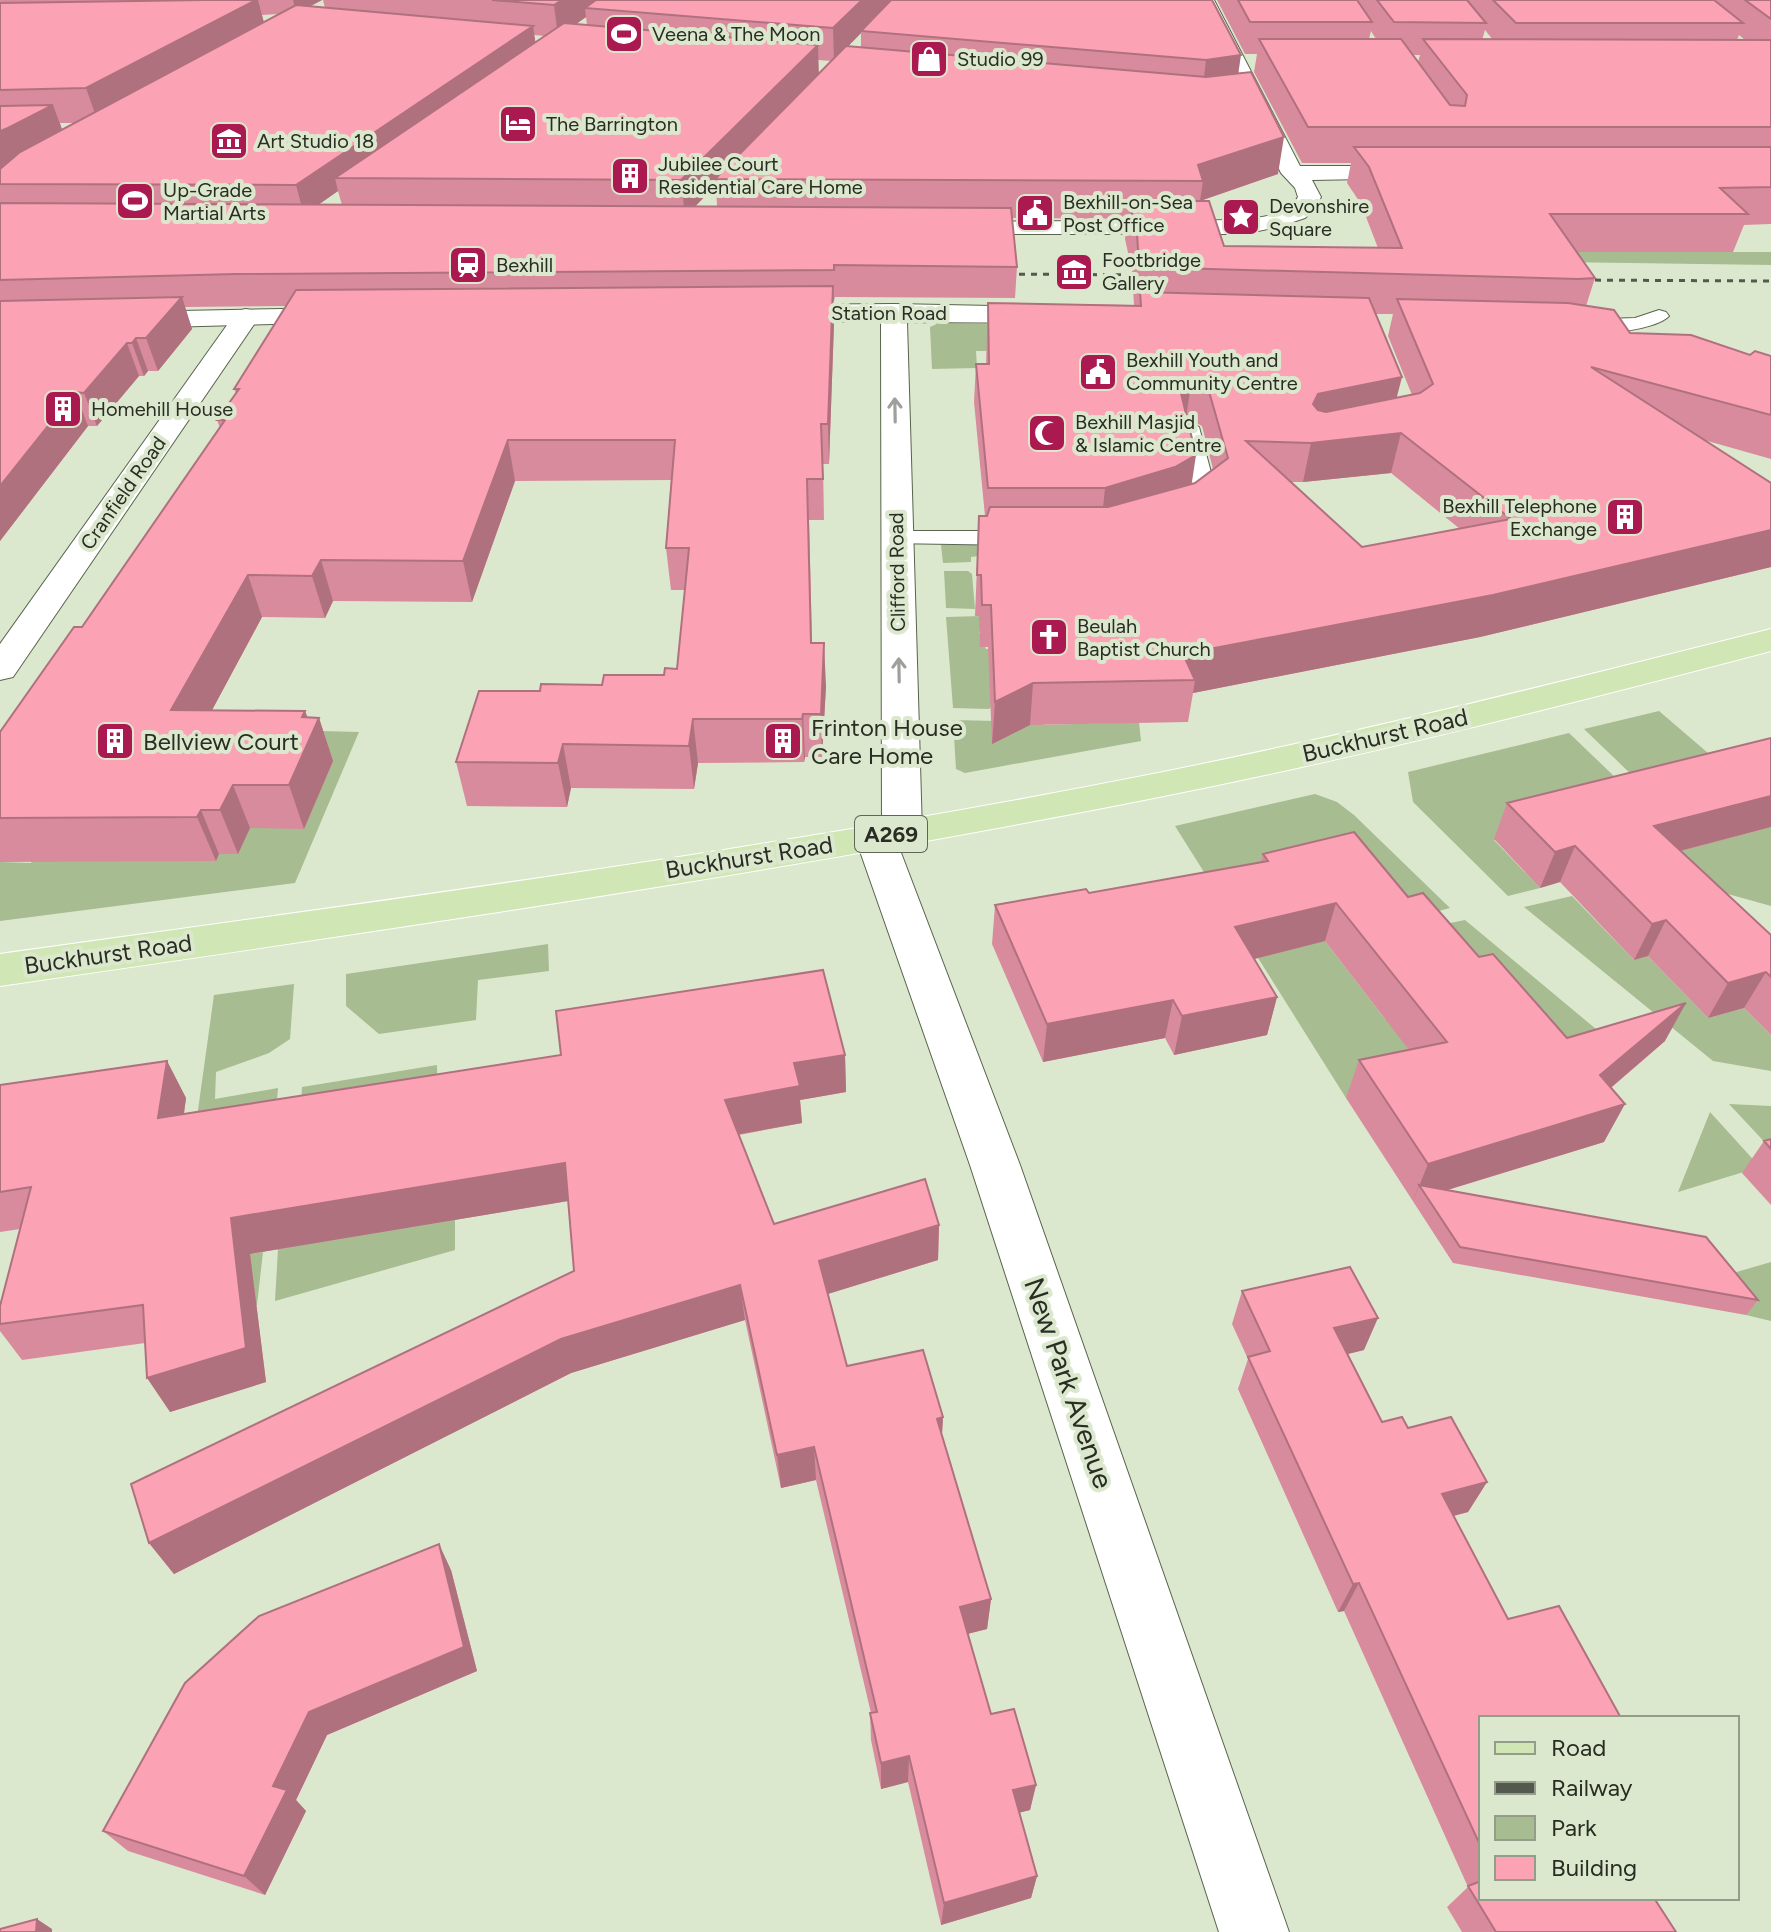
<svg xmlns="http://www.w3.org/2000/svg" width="1771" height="1932" font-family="Figtree,sans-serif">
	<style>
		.green { fill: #a7bc90 }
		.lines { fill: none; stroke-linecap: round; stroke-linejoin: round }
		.service-casing { stroke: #59644d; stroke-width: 2 }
		.minor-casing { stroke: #59644d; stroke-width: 2 }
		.tertiary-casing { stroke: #59644d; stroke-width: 2 }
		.primary-casing { stroke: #fff; stroke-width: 2 }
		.service { fill: #fff; fill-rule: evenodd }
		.minor { fill: #fff; fill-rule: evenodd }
		.tertiary { fill: #fff; fill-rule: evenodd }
		.primary { fill: #d0e6b4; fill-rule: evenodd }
		.rail { stroke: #53594c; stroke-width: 3; stroke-dasharray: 6 6; stroke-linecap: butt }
		.wall { fill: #d88b9c; fill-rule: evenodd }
		.shaded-wall { fill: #b0717f }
		.building { fill: #fba2b5; stroke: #b0717f; stroke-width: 2; fill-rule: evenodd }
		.oneway { stroke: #9fa09c }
		.labels { text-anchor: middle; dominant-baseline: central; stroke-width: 8; stroke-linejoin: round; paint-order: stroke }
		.far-poi-label { font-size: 20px; fill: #292d24; stroke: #dce8ce; text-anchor: start }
		.far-street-label { font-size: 20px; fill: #292d24; stroke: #dce8ce }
		.shield { fill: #dce8ce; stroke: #5f6557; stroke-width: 2 }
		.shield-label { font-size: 22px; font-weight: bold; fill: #292d24 }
		.poi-label { font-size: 24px; fill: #292d24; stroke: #dce8ce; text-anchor: start }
		.street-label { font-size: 24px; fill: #292d24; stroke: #dce8ce }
		.near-street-label { font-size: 28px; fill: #292d24; stroke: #dce8ce }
	</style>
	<rect width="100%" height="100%" fill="#dce8ce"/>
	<path class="green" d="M1570,252h201v13l-291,-4z
		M939,323l78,2 1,26h-42l1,17 -45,1 -2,-42z
		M941,545h123l-93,12v5l-28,1z
		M968,571l4,3 3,35 -29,-1 -2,-37z
		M982,616l1,13 -4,3 7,17h4l3,56 -4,4 -36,-1 -7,-91z
		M1659,711l112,96 -115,-9 -72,-69z
		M953,720l89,2 1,3 96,-3 2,19 -176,32 -9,-4z
		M203,728l156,4 -64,151 -295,38v-59l31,1 7,-12z
		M1569,733l72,69 -147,38 46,48 -32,8 -95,-94 -5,-30z
		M1315,794l22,8 17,13 96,93 -125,33 60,78 12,-3 51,66 -102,16 -171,-272z
		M1771,827v79l-147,-41z
		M1572,896l62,64 14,-4 60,62 36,-10 27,27v36l-58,-10 -189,-154z
		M1465,920l143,119 -76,17 -122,-125z
		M548,944l1,27 -71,9 -2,40 -97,14 -33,-28v-32z
		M294,984l-4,55 -21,14 -53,19 -1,27 63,-11 -4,51 -84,125 73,-12 -6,53 -89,21 46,-331z
		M437,1065l1,48 -139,23 3,-49z
		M1729,1104l42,2v43z
		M1710,1112l50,55 -82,25z
		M455,1219v31l-180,51 3,-52z
		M1771,1262v59l-25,-6 -30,-37z"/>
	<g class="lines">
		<g class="service-casing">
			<path id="service" d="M1659,310l7,2 3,4c-13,15 -90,24 -102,10l10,-6 58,-2z
				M1188,420l11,7 19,72c-9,12 -26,22 -42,18l-3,-5 20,-16 -16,-69z
				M897,531h127l9,2 3,5 -3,5 -9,2 -136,-2 -3,-5 3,-5z"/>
		</g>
		<g class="minor-casing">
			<path id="minor" d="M1196,0h18l86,166h109l8,2 3,5 -3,5 -105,2 9,17 -7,13 -9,8 -27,9 -35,7h-299l-4,-5 4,-5 8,-2 291,-2c19,-3 46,-5 55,-23l-3,-9 -14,-15z
				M246,309l9,2 4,6 -246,360 -13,3v-36l237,-333z
				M875,824l14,4 6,9 125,328 269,767h-70l-249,-767 -115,-328 6,-9z"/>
		</g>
		<g class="tertiary-casing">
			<path id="tertiary" d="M894,304l151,3 9,2 4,6 -4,6 -9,2 -138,-1 15,510 -6,9 -14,4 -14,-4 -6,-9 -1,-510 -107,-1 -9,-2 -4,-6 4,-6 9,-2z
				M338,308l9,2 4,6 -4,6 -217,6 -9,-2 -4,-6 4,-6 9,-2z"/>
		</g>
		<g class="primary-casing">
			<path id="primary" d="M1771,629v22c-205,54 -409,106 -617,147 -382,76 -768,132 -1154,188v-32c388,-54 778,-105 1163,-182 204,-41 406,-92 608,-143z"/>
		</g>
		<use href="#service" class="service"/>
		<use href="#minor" class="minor"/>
		<use href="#tertiary" class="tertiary"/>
		<use href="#primary" class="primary"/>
		<path class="rail" d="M995,274l160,1
			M1571,280l200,1"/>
	</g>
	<path class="wall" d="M0,0h322l-12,6 15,2 -2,-8h889l27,73 39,101 -78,27 24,45 154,2 -17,-44 -14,-21 4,-20h-49l-48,-91 3,-18h-12l-28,-54h554v224l-27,1 -11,27h-156l18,26 -9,28 44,27 120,22 21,1v103l-67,-19 67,43v84l-291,70 -287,56 -5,29 -158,3 -38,19 -4,-97h-8l-1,-31h-4l4,-100h6l-11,-114 2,-38h10l2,-61 146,2 -2,-34 -7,-32 2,-20 -115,-1 5,49 -2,31 -180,-1 -1,4h-1l1,22 -5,141h-6l1,56h-15l3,123 14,43 -4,71h-17l-1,5 -106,1 -4,26 -123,-1 -4,19 -100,-1 -11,-44 84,-71 62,-6 62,-10 13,-6 8,-79h-14l-5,-42 5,-68 -156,1 -43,121 -139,-1 -8,17 -63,-1 -50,93 93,1 3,7h11l14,43 -29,68 -54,-1 -12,26h-19l-3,7 -216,1v-130l82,-105 138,-199 -3,-8 19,-27 -2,-4 53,-83 -102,1 7,22 -34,42h-10l-4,5h-5l-42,50h-9l-88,115zM278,14l-14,8 -2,-7zM586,17l1,8 -11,-1zM1485,30l8,10h-11zM1371,31l5,8h-7zM861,33v15l-13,-2zM534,35l11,1 -10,7zM1739,35l6,5h-8zM1413,55h7l-2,7zM818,60l13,1 -13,13zM60,123h15l-13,7zM716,185l1,21h-22zM338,191l4,14 -23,-1zM1376,314h17l-5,22 24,59 -16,3zM1187,418l15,8 11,43 -18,14 -4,1zM1391,473l69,56 -98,18 -71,-65h12z
		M1771,738v89l-90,24 90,84v100l-27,-27 -36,10 -60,-62 -14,4 -74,-78 -20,6 -46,-49 13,-36z
		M1263,854l145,43 71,60 88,81 98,3 -54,47 -7,54 -156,48 310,110 -12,15 -293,-52 -107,-165 13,-38 50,-10 -84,-109 -71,18 23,38 -10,38 -93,20 -9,-17 -122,24 -51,-118 3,-39 94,-12 172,-30z
		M845,1055l1,37 -46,8 2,23 -63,12 35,89 165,1 -1,35 -110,34 19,72 96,51 -1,18 49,164 -4,30 -19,5 23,80 45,71 -6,25 -11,3 18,63 -6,22 -90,27 -33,-143 -27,7 -10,-49 -1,-27h1l-55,-233 -35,8 -36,-168 -174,53 -397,201 -25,-31 425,-272 -6,-70 -318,53 16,128 -96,30 -25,-69 -123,17 -22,-29v-25l20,-77 -20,3v-147l167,-24 19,37 -2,16z
		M1771,1139v66l-29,-32 22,-32z
		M1242,1291l122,59 -16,4 34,68 26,6 79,54 -19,30 -14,4 27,202v180l195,34h-214l-15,-25 21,-20 -124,-276 -6,1 -100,-223 10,-30 -16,-35z
		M451,1570l26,101 -150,64 -31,65 10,11 -41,84 -137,-44 -25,-20z"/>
	<path class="shaded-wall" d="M256,0h2l8,31 -168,91 -12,-34z
		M293,0h29l-26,14z
		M562,0h49l-26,8 1,9 -28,20 -4,-32z
		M862,0h31l-32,31v2l-27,28 -1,-33z
		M533,26l4,26 -202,126 3,13 -34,24 -8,-30z
		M818,45l1,32 -104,102 1,6 -31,32 -4,-37z
		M1241,55l-5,34 -34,5 4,-34z
		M53,105l13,35 -66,33v-42z
		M1284,137l-6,37 -78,27 3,-20 -5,-16z
		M833,286l1,37 -5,141 -1,-40z
		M182,297l10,32 -34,42 -12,-33z
		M136,338l12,33 -4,5 -12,-33z
		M127,343l12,33 -42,50 -13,-33z
		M1402,377l-10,39 -83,17 4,-29 5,-10z
		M1192,379l-6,38 -6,-28z
		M75,392l13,34 -88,115v-55z
		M1401,433l-10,40 -88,9 8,-39z
		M508,440l7,41 -43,121 -9,-41z
		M1196,455l-6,40 -89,33 4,-40z
		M1771,530v37l-291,70 -287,56 2,-13 -12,-26z
		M321,560l12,41 -8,17 -13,-42z
		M248,575l14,42 -73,136 -18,-43z
		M824,643l2,43 -4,71 -1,-43z
		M1033,683l-3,42 -38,19 3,-42z
		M305,711l7,21 7,-14 14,43 -29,68 -15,-44 13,-68z
		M803,714l2,43 -1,5 -2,-43z
		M693,719l5,44 -4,26 -5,-43z
		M563,744l8,44 -4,19 -9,-44z
		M233,785l17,43 -12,26 -18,-44z
		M1771,796v31l-134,35 17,-36z
		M201,810l18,44 -3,7 -19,-44z
		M1575,846l-15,36 -20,6 15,-36z
		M1336,903l-11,38 -99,25 9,-39z
		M1666,920l-18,36 -14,4 18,-36z
		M1766,972l-22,36 -36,10 20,-35z
		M1277,997l-10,38 -93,20 8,-39z
		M1173,1000l-8,38 -122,24 4,-38z
		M1686,1003l-21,38 -84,72 19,-38z
		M845,1055l1,37 -46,8 2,23 -73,13 -4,-36 69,-37z
		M167,1061l19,37 -8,57 -20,-37z
		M1625,1104l-21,38 -177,54 -8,-11 -6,16 15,-37z
		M565,1163l9,37 -324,54 16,128 -96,30 -23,-34 84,-160z
		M939,1225l-1,35 -117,36 -2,-35z
		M740,1285l5,35 -174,53 -397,201 -25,-31 412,-204z
		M1378,1318l-14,32 -42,10 12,-32z
		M943,1417l-2,33 -4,-31z
		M814,1447l2,33 -35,8 -4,-33z
		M1487,1482l-19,30 -43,11 17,-29z
		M439,1544l12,26 26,101 -150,64 -31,65 10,11 -41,84 -21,-19 29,-90 36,-74z
		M1359,1583l-15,28 -6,1 15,-28z
		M991,1599l-4,30 -29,7 2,-29z
		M909,1756l-1,26 -27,7v-26z
		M1036,1785l-6,25 -22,5 5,-25z
		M1037,1876l-6,22 -90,27 3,-22z
		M37,1919l15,10v3h-16z"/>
	<path class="building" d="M205,0h51l-170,88 -86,2v-87z
		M492,0h70l-8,5z
		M596,0h266l-29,28 -248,-20z
		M891,0h321l29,55 -35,5 -345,-29z
		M1238,0h119l15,22h-122z
		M1377,0h90l19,23 -92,-1z
		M1493,0h221l29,23h-227z
		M1745,0h26v19z
		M296,5l237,21 -237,159 -296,-1v-15l20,-17z
		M564,23l254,22 -137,135 -346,-2z
		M1259,39h142l49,66 15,1 2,-11 -44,-56 348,1v87h-463z
		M846,46l360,31 45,-5 33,65 -86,28 5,16 -488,-2z
		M53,105l-45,23 -8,3v-25z
		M1354,147h417v40l-51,1 28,26h-198l45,64 -17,1 -439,-12 -2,-34 -8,-32h80l15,45 178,2 -33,-81z
		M0,203l1011,5 6,59 -183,-2v5l-598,4 -236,6z
		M833,286l-5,138h-7l2,55h-16l4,164h13l-3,71h-18l-1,5h-109l-4,27 -126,-2 -5,19 -102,-1 23,-71h61l1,-7 61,1 2,-10h60l1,-7 12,1 12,-121h-23l9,-108h-167l-45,121 -142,-1 -9,16 -64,-1 -77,135 134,1 -3,6 17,1 -30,67h-56l-13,25h-19l-4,7 -197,1v-86l74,-105h8l143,-207h-8l22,-31h-5l62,-99z
		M1140,292l229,6 33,79 -84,17 -5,10 5,6 8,2 94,-19 13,-9 -36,-85 171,4 46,7 16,23 61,2 59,20 5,-4 16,5v59l-180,-48 180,116v47l-278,65 -310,59 12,26 -162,3 -38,19 -4,-97h-9l-1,-30h-4l2,-59h8l3,-9h118l87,-24 33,-25 -20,-70 -16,-9 -12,10 16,66 -21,12 -70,21h-117l-12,-124h13l-1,-61 153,3zM1401,433l110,86 -149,28 -116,-106 65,2z
		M182,297l-36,41h-10l-4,5h-5l-43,50 -9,-1 -75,94v-185z
		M1771,738v58l-117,30 117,109v42l-5,-5 -38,11 -62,-63 -14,4 -77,-78 -20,6 -48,-49z
		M1354,832l54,65 15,-4 56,64 14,-3 74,84 119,-35 -86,72 25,29 -197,60 -69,-104 88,-18 -111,-139 -101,24 42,70 -95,19 -9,-16 -126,24 -52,-119 91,-16 3,4 179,-32 -5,-7z
		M823,970l22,85 -51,8 6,23 -75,14 49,124 151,-45 14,46 -120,36 28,105 76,-16 20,67 -6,2 54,180 -31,8 31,107 23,-5 22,76 -23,5 24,86 -93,27 -35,-147 -28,7 -11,-50 7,-1 -63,-265 -37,8 -37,-170 -179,54 -412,204 -18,-59 443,-213 -9,-108 -334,55 15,130 -99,30 -4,-73 -143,19v-18l31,-119 -31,5v-107l167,-24 -9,57 403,-63 -5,-44z
		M1771,1139v10l-7,-8z
		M1419,1185l287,52 52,63 -298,-53z
		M1350,1267l28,51 -44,10 48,94 20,-5 6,11 43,-11 36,65 -45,12 66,125 51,-13 62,112h-140v129l-122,-264 -6,1 -105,-227 22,-6 -28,-60z
		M439,1544l25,103 -155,65 -36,74 14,4 -43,86 -141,-45 82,-148 74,-67z
		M1481,1881v17h173l22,34h-180l-28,-46z
		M37,1919l-1,13h-36v-3z"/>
	<defs><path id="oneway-shaft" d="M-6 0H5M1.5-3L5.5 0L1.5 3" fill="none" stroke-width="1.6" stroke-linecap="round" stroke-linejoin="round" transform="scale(2)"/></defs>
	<g class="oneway">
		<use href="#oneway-shaft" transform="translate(895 410) rotate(-91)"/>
		<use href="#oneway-shaft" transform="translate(899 670) rotate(-91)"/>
	</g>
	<defs>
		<g id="stadium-square" transform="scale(2)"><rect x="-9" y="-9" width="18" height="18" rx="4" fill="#aa1950" stroke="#dce8ce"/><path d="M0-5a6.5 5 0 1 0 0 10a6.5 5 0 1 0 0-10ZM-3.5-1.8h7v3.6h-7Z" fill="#fff"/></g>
		<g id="shop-square" transform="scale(2)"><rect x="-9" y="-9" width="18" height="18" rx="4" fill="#aa1950" stroke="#dce8ce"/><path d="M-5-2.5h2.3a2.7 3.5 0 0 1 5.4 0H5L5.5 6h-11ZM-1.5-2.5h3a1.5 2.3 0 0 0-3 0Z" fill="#fff"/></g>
		<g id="hotel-square" transform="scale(2)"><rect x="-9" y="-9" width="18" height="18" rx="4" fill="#aa1950" stroke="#dce8ce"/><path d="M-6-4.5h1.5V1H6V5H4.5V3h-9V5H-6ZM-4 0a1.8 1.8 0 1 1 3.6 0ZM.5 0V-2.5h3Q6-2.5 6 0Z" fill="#fff"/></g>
		<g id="museum-square" transform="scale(2)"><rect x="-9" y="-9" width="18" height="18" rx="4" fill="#aa1950" stroke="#dce8ce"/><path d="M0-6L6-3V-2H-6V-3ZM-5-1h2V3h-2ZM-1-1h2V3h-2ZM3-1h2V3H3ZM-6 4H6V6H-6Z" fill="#fff"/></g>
		<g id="building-square" transform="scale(2)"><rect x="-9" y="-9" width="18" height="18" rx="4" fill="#aa1950" stroke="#dce8ce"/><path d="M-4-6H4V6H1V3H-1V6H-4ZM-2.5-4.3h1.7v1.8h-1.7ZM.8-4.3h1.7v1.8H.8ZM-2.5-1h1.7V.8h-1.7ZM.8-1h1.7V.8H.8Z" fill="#fff"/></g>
		<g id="civic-square" transform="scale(2)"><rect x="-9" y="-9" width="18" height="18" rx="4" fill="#aa1950" stroke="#dce8ce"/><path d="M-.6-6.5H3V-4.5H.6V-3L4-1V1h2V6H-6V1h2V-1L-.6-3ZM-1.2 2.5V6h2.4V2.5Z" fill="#fff"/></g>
		<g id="sight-square" transform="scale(2)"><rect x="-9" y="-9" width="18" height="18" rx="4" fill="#aa1950" stroke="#dce8ce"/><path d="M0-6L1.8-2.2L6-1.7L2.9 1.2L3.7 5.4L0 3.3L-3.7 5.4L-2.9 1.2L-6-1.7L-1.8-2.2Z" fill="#fff"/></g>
		<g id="station-square" transform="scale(2)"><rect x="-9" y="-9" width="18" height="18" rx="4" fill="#aa1950" stroke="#dce8ce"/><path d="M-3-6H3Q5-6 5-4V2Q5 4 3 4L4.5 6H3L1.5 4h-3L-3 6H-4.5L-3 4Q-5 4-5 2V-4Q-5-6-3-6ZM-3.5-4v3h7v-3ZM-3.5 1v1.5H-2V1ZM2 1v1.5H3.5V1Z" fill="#fff"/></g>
		<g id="mosque-square" transform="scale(2)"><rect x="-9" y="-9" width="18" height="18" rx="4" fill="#aa1950" stroke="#dce8ce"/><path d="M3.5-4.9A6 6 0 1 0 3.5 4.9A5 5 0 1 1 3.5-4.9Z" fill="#fff"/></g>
		<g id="church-square" transform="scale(2)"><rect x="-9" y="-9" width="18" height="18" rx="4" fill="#aa1950" stroke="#dce8ce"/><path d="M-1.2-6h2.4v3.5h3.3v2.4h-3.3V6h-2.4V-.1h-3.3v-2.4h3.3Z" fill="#fff"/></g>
	</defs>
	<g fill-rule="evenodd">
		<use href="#stadium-square" x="624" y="34"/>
		<use href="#shop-square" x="929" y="59"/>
		<use href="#hotel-square" x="518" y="124"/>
		<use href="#museum-square" x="229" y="141"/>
		<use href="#building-square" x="630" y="176"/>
		<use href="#stadium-square" x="135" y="201"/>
		<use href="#civic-square" x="1035" y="213"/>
		<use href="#sight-square" x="1241" y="217"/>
		<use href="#station-square" x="468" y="265"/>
		<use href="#museum-square" x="1074" y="272"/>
		<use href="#civic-square" x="1098" y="372"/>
		<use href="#building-square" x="63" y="409"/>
		<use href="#mosque-square" x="1047" y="433"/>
		<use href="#building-square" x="1625" y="517"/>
		<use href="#church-square" x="1049" y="637"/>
		<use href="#building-square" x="115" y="741"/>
		<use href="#building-square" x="783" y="741"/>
	</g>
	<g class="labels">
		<g class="far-poi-label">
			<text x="652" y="34">Veena &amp; The Moon</text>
			<text x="957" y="59">Studio 99</text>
			<text x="546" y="124">The Barrington</text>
			<text x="257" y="141">Art Studio 18</text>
			<text x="658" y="164">Jubilee Court<tspan x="658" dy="23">Residential Care Home</tspan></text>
			<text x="163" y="190">Up-Grade<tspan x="163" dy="23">Martial Arts</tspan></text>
			<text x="1063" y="202">Bexhill-on-Sea<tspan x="1063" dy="23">Post Office</tspan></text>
			<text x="1269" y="206">Devonshire<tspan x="1269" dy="23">Square</tspan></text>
			<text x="1102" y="260">Footbridge<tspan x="1102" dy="23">Gallery</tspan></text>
			<text x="496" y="265">Bexhill</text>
			<text x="1126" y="360">Bexhill Youth and<tspan x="1126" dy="23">Community Centre</tspan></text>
			<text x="91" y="409">Homehill House</text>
			<text x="1075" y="422">Bexhill Masjid<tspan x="1075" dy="23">&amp; Islamic Centre</tspan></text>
			<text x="1597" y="506" text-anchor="end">Bexhill Telephone<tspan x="1597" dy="23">Exchange</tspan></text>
			<text x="1077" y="626">Beulah<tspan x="1077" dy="23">Baptist Church</tspan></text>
		</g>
		<g class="far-street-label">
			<text x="889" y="313">Station Road</text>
			<text transform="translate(123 493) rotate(-55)">Cranfield Road</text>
			<text transform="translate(897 572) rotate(-91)">Clifford Road</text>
		</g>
		<rect class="shield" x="855" y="816" width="72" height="36" rx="6"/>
		<g class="shield-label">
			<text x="891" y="834">A269</text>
		</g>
		<g class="poi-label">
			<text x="811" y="727">Frinton House<tspan x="811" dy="28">Care Home</tspan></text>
			<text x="143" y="741">Bellview Court</text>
		</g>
		<g class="street-label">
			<text transform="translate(1385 735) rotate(-13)">Buckhurst Road</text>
			<text transform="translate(749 857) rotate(-9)">Buckhurst Road</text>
			<text transform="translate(108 954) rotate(-8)">Buckhurst Road</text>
		</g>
		<g class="near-street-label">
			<text transform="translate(1069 1383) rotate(71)">New Park Avenue</text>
		</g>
	</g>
	<rect x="1479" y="1716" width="260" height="184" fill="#dce8ce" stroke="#949d8a" stroke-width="2"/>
	<rect x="1495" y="1742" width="40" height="12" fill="#d0e6b4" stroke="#949d8a" stroke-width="2"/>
	<text x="1551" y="1756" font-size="24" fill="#292d24">Road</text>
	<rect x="1495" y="1782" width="40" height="12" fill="#53594c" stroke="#949d8a" stroke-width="2"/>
	<text x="1551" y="1796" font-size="24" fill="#292d24">Railway</text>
	<rect x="1495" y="1816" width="40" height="24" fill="#a7bc90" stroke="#949d8a" stroke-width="2"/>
	<text x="1551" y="1836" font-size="24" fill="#292d24">Park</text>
	<rect x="1495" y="1856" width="40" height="24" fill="#fba2b5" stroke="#949d8a" stroke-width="2"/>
	<text x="1551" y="1876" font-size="24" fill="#292d24">Building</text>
</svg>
